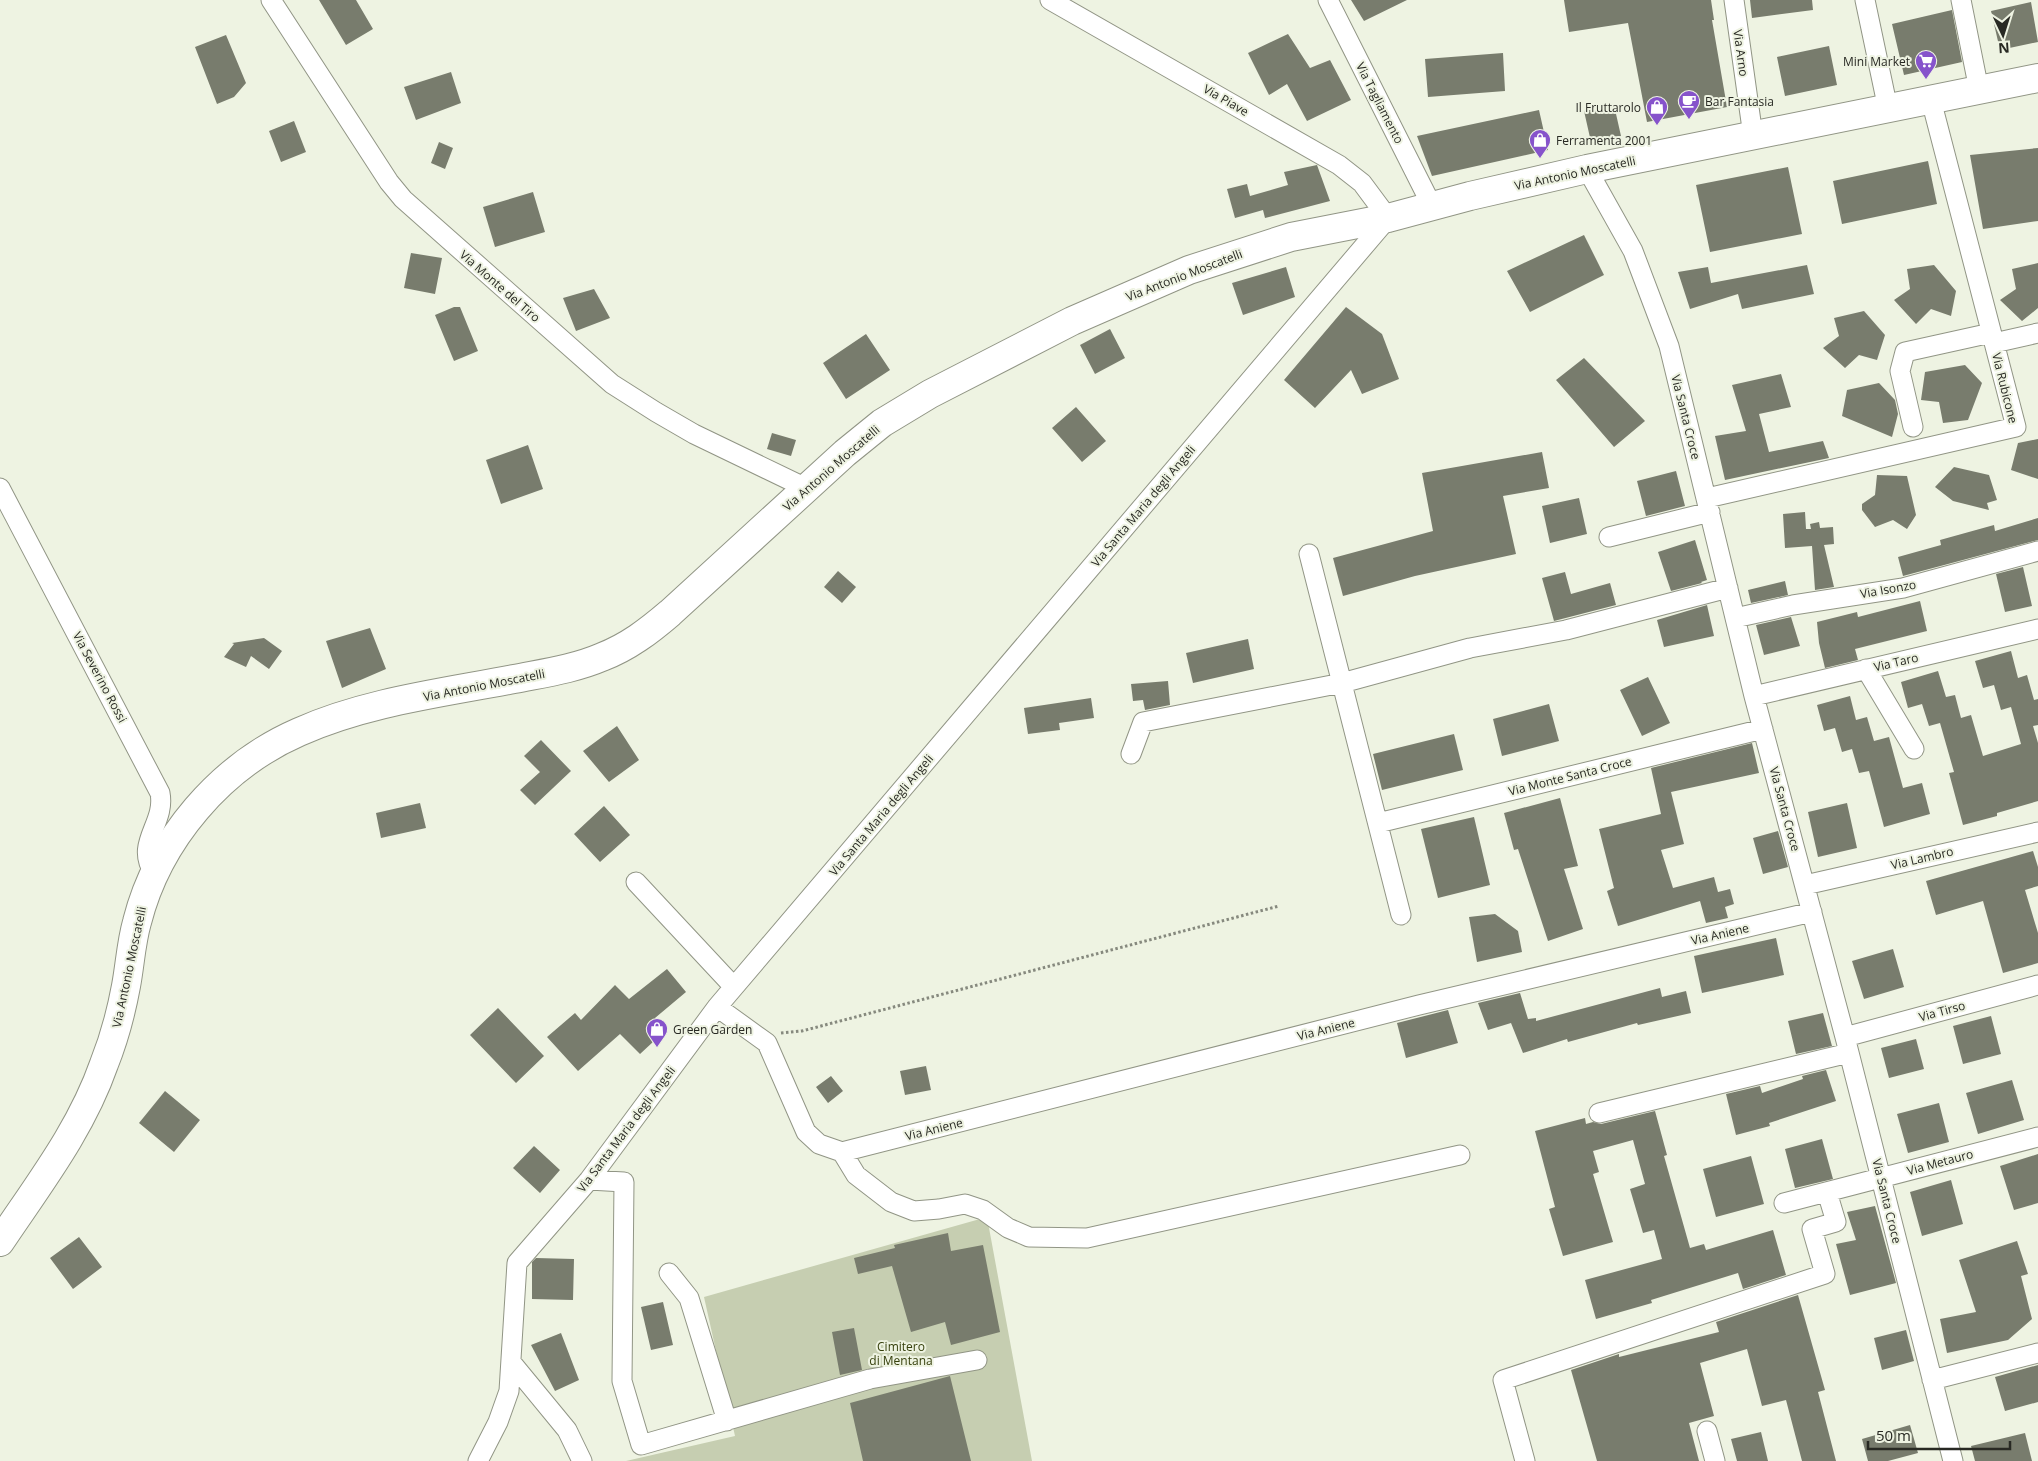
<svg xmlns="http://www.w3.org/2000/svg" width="2038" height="1461" font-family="'Open Sans',sans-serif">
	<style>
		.green { fill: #c6ceb1 }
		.building { fill: #787c6d }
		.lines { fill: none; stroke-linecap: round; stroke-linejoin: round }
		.street-casing { stroke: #919585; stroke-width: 21 }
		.secondary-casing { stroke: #919585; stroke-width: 30 }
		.path { stroke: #86897e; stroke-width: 3; stroke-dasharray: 2.5 2.5; stroke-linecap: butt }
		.street { stroke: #fff; stroke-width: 19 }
		.secondary { stroke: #fff; stroke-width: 28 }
		.labels { text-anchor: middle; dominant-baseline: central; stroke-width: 4; stroke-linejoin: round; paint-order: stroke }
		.street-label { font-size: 12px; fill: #282923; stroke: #eef3e2 }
		.poi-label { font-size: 12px; fill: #282923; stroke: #eef3e2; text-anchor: start }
		.park-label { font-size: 12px; fill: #353f0b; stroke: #eef3e2 }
	</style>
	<rect width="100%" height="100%" fill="#eef3e2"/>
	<path class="green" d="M987,1217l45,244h-406l109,-25 -31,-139z"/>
	<path class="building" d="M319,0h37l17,29 -27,16z
		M1351,0h56l-43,21z
		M1564,0h147l3,20h-2l15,87 -80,15 -19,-99 -59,9z
		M1750,0h62l1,10 -61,8z
		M2031,2l7,40 -38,8 -9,-39z
		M1952,10l10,52 -58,13 -12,-51z
		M1288,34l22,34 20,-8 21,40 -44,21 -20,-37 -18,11 -21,-42z
		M226,35l20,48 -12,14 -17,7 -22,-57z
		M1829,46l8,39 -52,11 -8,-39z
		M1503,53l2,38 -77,6 -3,-38z
		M451,72l10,31 -45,17 -12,-33z
		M1614,105l7,31 -30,6 -7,-31z
		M1539,110l9,40 -116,26 -15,-40z
		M294,121l12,31 -25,10 -12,-31z
		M439,142l14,6 -8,21 -14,-6z
		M2038,148v73l-55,8 -13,-74z
		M1928,161l9,43 -95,20 -9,-43z
		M1317,165l13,36 -65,17 -2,-8 -28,8 -8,-29 20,-5 3,12 38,-11 -4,-13z
		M1788,167l14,67 -92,18 -14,-67z
		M533,192l12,40 -50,15 -12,-40z
		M1584,235l20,40 -74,37 -23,-41z
		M411,253l31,5 -7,36 -31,-6z
		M2038,263v45l-16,13 -22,-21 16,-11 -4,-20z
		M1807,265l7,29 -72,15 -4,-15 -48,15 -12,-37 30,-5 3,16z
		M1934,265l22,26 -5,25 -20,-7 -15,15 -22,-24 16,-11 -3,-20z
		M1286,267l9,30 -52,18 -11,-32z
		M594,289l16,29 -34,13 -13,-33z
		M454,307h6l18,44 -24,10 -19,-46z
		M1346,307l36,27 17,45 -37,15 -11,-24 -36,38 -31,-28z
		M1864,311l21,24 -8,25 -18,-5 -14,13 -22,-20 16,-12 -5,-18z
		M1110,329l15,29 -30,16 -15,-29z
		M866,334l24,36 -44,29 -23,-36z
		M1584,358l61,63 -31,26 -58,-67z
		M1965,365l17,18 -14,37 -25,3 -4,-21 -18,-2 4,-28z
		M1781,374l10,33 -32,7 10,38 54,-11 6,17 -104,22 -10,-44 31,-5 -14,-46z
		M1879,383l16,17 3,14 -6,23 -50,-21 5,-26z
		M1076,407l30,34 -24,21 -30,-34z
		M772,433l24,7 -5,16 -24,-7z
		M2038,439v40l-27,-9 7,-27z
		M528,445l15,44 -42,15 -15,-44z
		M1542,452l7,36 -46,8 13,58 -101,22 -72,20 -10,-38 100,-27 -11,-58z
		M1954,467l35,8 8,25 -10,3 2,7 -36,-9 -18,-14z
		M1676,471l9,35 -39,10 -9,-35z
		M1877,475l30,1 9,39 -9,14 -14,-9 -18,7 -13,-17v-6l13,-9z
		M1579,498l8,36 -37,9 -8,-37z
		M1805,512l1,17h5l-1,-5 9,-2 1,6 13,-1 1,17 -10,1 10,42 -19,3 -3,-44 -27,2 -2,-34z
		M2038,518v22l-135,36 -5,-19 43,-12 -1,-5 54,-15 1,6z
		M1695,540l12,40 -6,2 1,1 -31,8 -13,-39z
		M2023,567l9,39 -27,6 -9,-38z
		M838,571l18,16 -14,16 -18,-16z
		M1565,572l6,22 39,-11 6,22 -62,16 -12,-43z
		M1785,581l3,14 -37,8 -3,-13z
		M1920,601l7,30 -72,18 3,11 -33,8 -6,-25 -2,-21 40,-10 1,5z
		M1707,605l7,31 -50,11 -7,-27z
		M1791,617l9,29 -36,9 -8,-30z
		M370,628l16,41 -44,19 -16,-47z
		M264,638l18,13 -13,18 -18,-13 -5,11 -22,-10 10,-13 -2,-1z
		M1248,639l6,30 -61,14 -7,-30z
		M2011,651l7,27 9,-3 7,25 4,-1v26l-5,1 5,17v58l-41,12v3l-34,9 -14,-52 5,-1 -14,-49 -11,3 -7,-22 -14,4 -7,-26 37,-11 8,26 9,-2 6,23 10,-3 12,41 38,-12 -10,-37 -10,3 -7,-25 -11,3 -8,-27z
		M1648,677l22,46 -28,13 -22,-46z
		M1168,681l2,24 -25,5 -2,-10 -10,1 -2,-17z
		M1850,696l6,24 11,-3 7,24 15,-4 14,51 19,-5 8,31 -46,13 -15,-56 -10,2 -7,-24 -10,3 -7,-24 -11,3 -7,-26z
		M1091,698l3,20 -35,5 1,7 -32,4 -4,-26z
		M1549,704l10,37 -57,15 -9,-37z
		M617,726l22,34 -30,22 -26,-31z
		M1454,734l9,36 -81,20 -9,-36z
		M541,740l30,31 -36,34 -15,-15 20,-18 -16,-16z
		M1752,743l7,30 -88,19 13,52 -23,6 12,38 41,-11 4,15 12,-3 4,15 -9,3 3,11 -22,5 -6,-22 -82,25 -11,-35 7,-3 -15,-59 62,-15 -10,-46z
		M1560,798l18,68 -14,3 19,60 -35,12 -30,-92 -4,1 -10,-37z
		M420,803l6,25 -45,10 -5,-25z
		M1847,803l10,45 -39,9 -10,-45z
		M604,806l26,29 -30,27 -26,-28z
		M1474,817l16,68 -52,13 -17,-69z
		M1778,831l10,36 -25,7 -10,-36z
		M2033,851l5,16v19l-13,4 13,43v30l-35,10 -20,-72 -47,14 -10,-34z
		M1495,914l23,17 4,21 -45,10 -8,-45z
		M1776,938l8,37 -82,18 -8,-37z
		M1893,949l11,38 -40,12 -12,-38z
		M667,969l19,23 -31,26 12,11 -27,25 -20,-20 -42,37 -31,-34 28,-24 6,7 34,-35 14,14z
		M1660,988l2,9 24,-6 5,22 -53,12 -1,-2 -69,19 -1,-3 -44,14 -12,-30 -23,7 -10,-27 42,-10 8,26 8,-1v3z
		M498,1008l46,48 -28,27 -46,-48z
		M1448,1010l10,33 -52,15 -9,-35z
		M1823,1013l9,33 -36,8 -8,-33z
		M1991,1016l10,38 -38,10 -10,-38z
		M1916,1039l8,30 -35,9 -8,-30z
		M926,1066l5,24 -26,5 -5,-24z
		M1826,1070l10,31 -67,22 1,3 -34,9 -10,-41 34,-8 2,7 41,-14 -1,-3z
		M831,1076l12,15 -15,12 -12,-16z
		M2012,1080l12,40 -46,14 -12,-41z
		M165,1091l35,29 -26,32 -35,-29z
		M1939,1103l10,39 -41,11 -11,-39z
		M1655,1111l12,44 -3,1 26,92 14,-4 2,6 67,-20 13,45 -43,14 -5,-16 -87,27 1,3 -56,16 -11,-39 77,-21 -8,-29 -11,3 -13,-44 15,-5 -12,-44 -40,11 6,21 -6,2 20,68 -50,14 -14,-47 6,-2 -20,-76 50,-13 1,6 7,-2 8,2z
		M1822,1139l11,40 -38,9 -10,-39z
		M534,1146l26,24 -20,23 -27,-25z
		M2038,1154v49l-24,7 -14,-44z
		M1751,1156l13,48 -48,13 -13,-48z
		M1951,1180l12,44 -41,12 -12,-44z
		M1875,1206l21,77 -46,12 -14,-51 20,-4 -9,-28z
		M948,1233l3,18 32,-6 17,87 -49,13 -6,-23 -34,10 -19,-66 -34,8 -4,-16 41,-10 -1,-3z
		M79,1237l23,30 -29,22 -23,-31z
		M2017,1241l11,33 -7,2 11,43 -24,21 -61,13 -7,-34 36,-7 -17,-52z
		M536,1258l38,1 -1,41 -41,-1v-37z
		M1798,1295l27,95 -7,2 18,69h-34l-16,-61 -24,6 -15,-57 -47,14 14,53 -25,7 10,38h-102l-26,-91 48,-16v3l100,-25 -3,-10z
		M663,1302l10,43 -22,5 -10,-43z
		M854,1328l8,42 -22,5 -8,-43z
		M1906,1330l8,31 -32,9 -8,-32z
		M561,1333l18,47 -24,11 -24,-46z
		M2038,1365v37l-33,9 -10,-34z
		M950,1376l21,85h-108l-13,-58z
		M1910,1425l8,28 -30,8h-20l-6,-22z
		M1761,1432l7,29h-31l-6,-22z
		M2025,1433l7,28h-57l-4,-15z"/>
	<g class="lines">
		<g class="street-casing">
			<path id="street" d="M271,0l118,182 14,17 209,185 44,28 38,22 112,54
				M1328,0l104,206
				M1734,0l19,136
				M1865,0l23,109
				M1961,0l18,90
				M1587,169l46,82 36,95 85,350 91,341 108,424
				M1994,343l44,-10
				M1913,427l-13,-56 5,-19 86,-19
				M0,488l160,305c6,31 -26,50 -6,80
				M1707,498l309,-71 -85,-327
				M1609,537l101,-25
				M1309,554l92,361
				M1735,618l58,-13 110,-17 135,-37
				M1866,669l48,80
				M1754,696l284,-67
				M1131,754l12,-32 199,-39 128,-35 96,-18 162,-42
				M1378,823l385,-94
				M636,882l98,105
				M1805,885l233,-53
				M717,1007l50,36 39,89 13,12 23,8 577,-147 393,-93
				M1845,1037l193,-52
				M1599,1113l250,-60
				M842,1152l14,23 35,27 23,9 25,-2 26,-5 18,6 25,18 21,9 58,1 373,-83
				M589,1180l35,2 -2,199 19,64 229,-66 107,-19
				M1784,1203l254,-66
				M669,1273l20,25 38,123
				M511,1362l56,68 15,31
				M1932,1380l106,-27
				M1707,1431l8,30
				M478,1461l20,-39 11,-31 8,-128 72,-83 128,-173 671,-789 -26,-35 -23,-18 -289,-165
				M1525,1461l-22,-81 322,-106 -13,-45 24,-7 -9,-30"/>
		</g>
		<g class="secondary-casing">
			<path id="secondary" d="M0,1242c38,-57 81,-112 104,-178 10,-25 17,-51 22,-78 4,-21 5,-43 11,-64 21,-83 84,-156 162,-190 67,-30 143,-39 215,-53 30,-6 60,-10 88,-22 26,-10 47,-26 68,-44l175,-160 37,-30 48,-29 142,-73 117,-51 102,-33 97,-19 82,-22 117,-27 451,-91"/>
		</g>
		<path class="path" d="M781,1033l21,-2 477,-125"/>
		<use href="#street" class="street"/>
		<use href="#secondary" class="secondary"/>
	</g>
	<defs>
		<g id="supermarket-pin" transform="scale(1.125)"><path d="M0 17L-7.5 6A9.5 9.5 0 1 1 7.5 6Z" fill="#8653cb" stroke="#eef3e2"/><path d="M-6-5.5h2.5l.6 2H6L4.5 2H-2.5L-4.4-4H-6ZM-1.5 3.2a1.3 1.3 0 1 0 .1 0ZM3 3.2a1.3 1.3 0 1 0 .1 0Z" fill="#fff"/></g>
		<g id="cafe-pin" transform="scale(1.125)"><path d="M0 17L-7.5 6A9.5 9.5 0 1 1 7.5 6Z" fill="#8653cb" stroke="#eef3e2"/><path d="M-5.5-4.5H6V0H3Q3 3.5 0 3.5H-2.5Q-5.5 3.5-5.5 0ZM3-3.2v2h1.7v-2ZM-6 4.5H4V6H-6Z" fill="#fff"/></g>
		<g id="shop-pin" transform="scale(1.125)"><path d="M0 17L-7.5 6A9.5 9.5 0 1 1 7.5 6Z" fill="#8653cb" stroke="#eef3e2"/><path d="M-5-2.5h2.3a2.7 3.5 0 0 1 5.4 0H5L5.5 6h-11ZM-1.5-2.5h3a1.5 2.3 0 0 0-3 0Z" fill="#fff"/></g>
	</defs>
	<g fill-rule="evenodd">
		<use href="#supermarket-pin" x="1926" y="61"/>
		<use href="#cafe-pin" x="1689" y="101"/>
		<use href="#shop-pin" x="1657" y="107"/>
		<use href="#shop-pin" x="1540" y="140"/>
		<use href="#shop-pin" x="657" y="1029"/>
	</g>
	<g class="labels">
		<g class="street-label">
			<text transform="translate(1741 53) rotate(82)">Via Arno</text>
			<text transform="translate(1226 100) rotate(30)">Via Piave</text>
			<text transform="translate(1380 103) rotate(63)">Via Tagliamento</text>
			<text transform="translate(1575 173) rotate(-12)">Via Antonio Moscatelli</text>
			<text transform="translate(1184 275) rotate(-21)">Via Antonio Moscatelli</text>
			<text transform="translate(500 286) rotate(41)">Via Monte del Tiro</text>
			<text transform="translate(2005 388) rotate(76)">Via Rubicone</text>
			<text transform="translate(1686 417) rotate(76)">Via Santa Croce</text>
			<text transform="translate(831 468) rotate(-41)">Via Antonio Moscatelli</text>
			<text transform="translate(1143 506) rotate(-50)">Via Santa Maria degli Angeli</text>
			<text transform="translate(1888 589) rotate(-10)">Via Isonzo</text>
			<text transform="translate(1896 662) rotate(-13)">Via Taro</text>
			<text transform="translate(100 677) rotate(62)">Via Severino Rossi</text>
			<text transform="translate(484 685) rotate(-11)">Via Antonio Moscatelli</text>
			<text transform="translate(1570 776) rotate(-14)">Via Monte Santa Croce</text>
			<text transform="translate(1785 809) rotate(75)">Via Santa Croce</text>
			<text transform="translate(881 815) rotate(-50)">Via Santa Maria degli Angeli</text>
			<text transform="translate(1922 858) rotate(-13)">Via Lambro</text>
			<text transform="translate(1720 934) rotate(-13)">Via Aniene</text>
			<text transform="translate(129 967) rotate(-78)">Via Antonio Moscatelli</text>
			<text transform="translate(1942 1011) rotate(-15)">Via Tirso</text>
			<text transform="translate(1326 1029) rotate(-14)">Via Aniene</text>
			<text transform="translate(626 1129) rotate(-53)">Via Santa Maria degli Angeli</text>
			<text transform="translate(934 1129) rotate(-14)">Via Aniene</text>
			<text transform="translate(1940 1162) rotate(-15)">Via Metauro</text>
			<text transform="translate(1887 1201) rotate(76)">Via Santa Croce</text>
		</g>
		<g class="poi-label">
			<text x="1910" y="61" text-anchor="end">Mini Market</text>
			<text x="1705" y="101">Bar Fantasia</text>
			<text x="1641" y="107" text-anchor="end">Il Fruttarolo</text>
			<text x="1556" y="140">Ferramenta 2001</text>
			<text x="673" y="1029">Green Garden</text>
		</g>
		<g class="park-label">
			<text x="901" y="1346">Cimitero<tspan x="901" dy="14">di Mentana</tspan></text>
		</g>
	</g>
	<g transform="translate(2003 35) rotate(176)" stroke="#eef3e2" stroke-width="4" paint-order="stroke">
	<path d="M0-4L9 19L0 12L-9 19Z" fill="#282923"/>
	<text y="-8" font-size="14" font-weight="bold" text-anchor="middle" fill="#282923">N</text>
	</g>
	<path d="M1868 1441v8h142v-8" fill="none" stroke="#282923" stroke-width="2.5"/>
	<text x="1876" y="1441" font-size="15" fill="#282923" stroke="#eef3e2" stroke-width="4" paint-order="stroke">50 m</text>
</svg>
